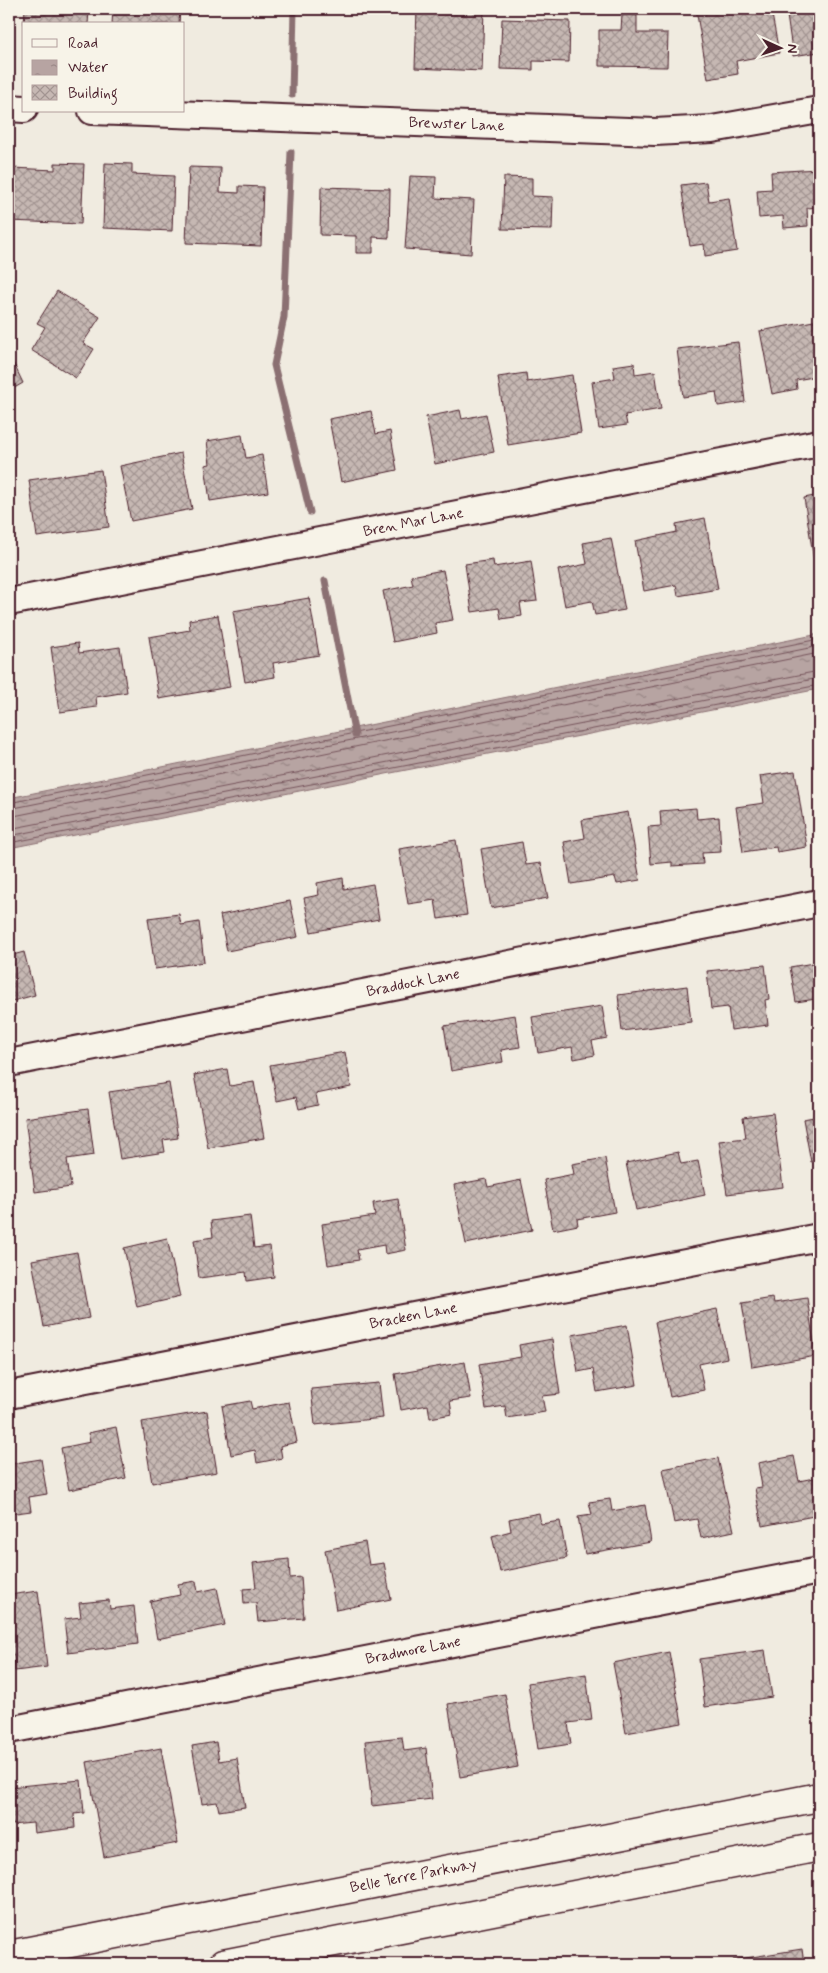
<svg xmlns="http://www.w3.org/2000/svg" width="828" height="1973" font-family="Mynerve,sans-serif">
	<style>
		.water { fill: url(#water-ripples); stroke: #8b6f72 }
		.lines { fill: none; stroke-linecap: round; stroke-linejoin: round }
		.shore { stroke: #76545b; stroke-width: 1 }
		.stream { stroke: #8b6f72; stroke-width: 7 }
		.building { fill: url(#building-cross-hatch); stroke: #4a1f2b }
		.minor-casing { stroke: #4a1f2b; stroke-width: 30 }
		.secondary-casing { stroke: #4a1f2b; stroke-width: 31 }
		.minor { stroke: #f7f3e8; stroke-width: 26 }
		.secondary { stroke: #f7f3e8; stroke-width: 28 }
		.labels { text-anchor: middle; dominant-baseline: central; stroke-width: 4; stroke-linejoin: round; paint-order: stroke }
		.street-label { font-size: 15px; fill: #4a1f2b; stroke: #f7f3e8 }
	</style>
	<defs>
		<pattern id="water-ripples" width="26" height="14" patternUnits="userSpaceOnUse" patternTransform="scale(1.25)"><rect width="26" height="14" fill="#b7a4a2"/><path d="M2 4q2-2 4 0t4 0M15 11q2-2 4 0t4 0" fill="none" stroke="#978584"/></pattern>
		<pattern id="building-cross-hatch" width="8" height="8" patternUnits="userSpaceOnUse" patternTransform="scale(1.25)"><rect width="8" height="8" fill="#c6b8b3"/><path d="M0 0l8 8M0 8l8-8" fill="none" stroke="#a39592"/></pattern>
	</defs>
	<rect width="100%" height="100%" fill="#f0ebe0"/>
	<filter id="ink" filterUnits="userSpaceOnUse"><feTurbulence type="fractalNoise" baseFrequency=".02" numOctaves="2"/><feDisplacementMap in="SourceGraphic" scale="10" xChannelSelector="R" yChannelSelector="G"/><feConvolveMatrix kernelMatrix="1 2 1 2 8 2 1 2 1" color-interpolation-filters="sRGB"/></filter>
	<g filter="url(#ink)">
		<path class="water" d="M819,634v55l-810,159v-50z"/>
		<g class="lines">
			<path class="shore" d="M9,803l810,-164
				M9,809l810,-163
				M9,817l810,-164
				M9,829l810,-158
				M9,836l810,-158
				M9,843l810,-158"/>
			<path class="stream" d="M292,95l2,-86
				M291,152l-7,165 -10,48 36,147
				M325,581l30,154"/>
		</g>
		<path class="building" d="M25,9l64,2 -1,13h-64z
			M113,9h67l-1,15h-67z
			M417,9h67l-2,62 -67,-3z
			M696,9h75l8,44 -43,8 2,13 -30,5z
			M786,9h33v43l-26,4z
			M622,15h15v18h31l-1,34 -68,-1v-36h22z
			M502,19l68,2 -1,41 -36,-1v9l-33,-1z
			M55,163l29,1 -3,60 -71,-3 2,-53 43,2z
			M105,163l27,1v10l42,2 -2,55 -69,-3z
			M189,167l32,1 -1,24 19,1v-7l24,1 -2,59 -75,-3z
			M817,169l2,38 -12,1 1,18 -24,2 -1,-12 -24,2 -2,-28 15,-1 -1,-17z
			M410,176l26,1 -1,21 39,2 -3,54 -66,-5z
			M504,177l28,1v18l21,1 -1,33 -50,-1z
			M706,182l3,19 20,-3 8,53 -32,5 -1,-12 -14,2 -9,-61z
			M321,187l69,2 -1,49 -16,-1v16h-17v-17l-36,-1z
			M57,291l43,26 -17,26 11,6 -18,29 -45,-28 14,-23 -8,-4z
			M819,320v56l-23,4 1,9 -25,5 -12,-63z
			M738,342l7,60 -27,4 -2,-14 -33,5 -6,-48z
			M9,354l14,29 -14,8z
			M634,363l1,11 20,-3 6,38 -36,6 2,10 -28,4 -7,-47 23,-4 -2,-12z
			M526,373l1,9 45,-7 9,58 -73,12 -10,-68z
			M460,410l2,9 24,-5 8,38 -59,12 -9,-47z
			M371,411l5,23 14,-3 7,39 -56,12 -12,-63z
			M242,435l4,23 16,-3 6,37 -58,9 -5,-36 5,-1 -3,-23z
			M181,453l11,56 -61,12 -11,-55z
			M101,470l8,57 -72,10 -8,-57z
			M819,495v65l-5,1 -10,-63z
			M705,518l13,71 -40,7 -2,-11 -32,6 -9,-50 42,-9 -1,-8z
			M611,538l14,72 -30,5 -3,-14 -27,5 -7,-36 29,-6 -4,-21z
			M493,560l1,7 37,-6 6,40 -17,2 2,13 -21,3 -2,-11 -27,4 -7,-48z
			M443,570l10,50 -18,3 2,10 -44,9 -10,-51 30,-6 -2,-9z
			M309,598l10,57 -46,8 2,14 -30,5 -12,-71z
			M218,615l12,72 -71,12 -10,-62 41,-7 -1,-10z
			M78,643l1,10 41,-6 7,45 -31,5 1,10 -37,5 -9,-65z
			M795,771l12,76 -30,5 -1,-5 -33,5 -7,-45 28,-4 -4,-27z
			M696,808l1,11 22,-2 2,35 -19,1 1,11 -31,2v-4l-21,2 -3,-37 13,-1 -1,-15z
			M628,812l12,68 -23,4 -2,-7 -44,7 -7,-42 21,-4 -3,-18z
			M456,840l11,75 -29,4 -3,-19 -27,4 -9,-55z
			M522,842l4,23 15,-2 7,35 -57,10 -10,-59z
			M343,878l1,11 29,-5 6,35 -68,13 -7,-34 15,-3 -2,-12z
			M290,901l8,36 -71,14 -7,-36z
			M179,914l2,11 18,-3 5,40 -49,7 -7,-51z
			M24,952l11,43 -26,7v-46z
			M819,962v48h-1l-2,-11 -20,3 -6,-35z
			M765,965l4,34 -4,1 3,25 -37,5 -3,-23 -17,2 -4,-38z
			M687,986l4,36 -69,9 -4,-36z
			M602,1006l5,32 -15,3 3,14 -21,4 -2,-12 -34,6 -6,-36z
			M515,1015l5,32 -19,3 2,12 -52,9 -7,-45z
			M345,1052l6,35 -35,7 2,11 -19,4 -3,-12 -19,4 -7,-36z
			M227,1069l3,17 24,-4 10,56 -56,10 -14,-73z
			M169,1083l9,55 -15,2 2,12 -45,7 -11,-67z
			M88,1109l6,46 -27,4 4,28 -36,5 -10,-74z
			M773,1113l10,74 -56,7 -8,-53 27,-3 -3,-21z
			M819,1116v44l-8,2 -8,-43z
			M678,1152l3,12 17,-3 7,34 -69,15 -10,-47z
			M605,1158l10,54 -38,7 1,6 -25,5 -9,-50 30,-6 -2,-10z
			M486,1179l2,8 33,-7 11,50 -66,14 -12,-59z
			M398,1199l8,51 -21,4 -1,-9 -27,5 2,10 -31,5 -6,-41 53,-8 -2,-13z
			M250,1216l4,32 16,-2 4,31 -27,4 -1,-9 -47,6 -5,-38 19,-3 -2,-16z
			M167,1238l13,59 -43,10 -13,-59z
			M77,1252l12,66 -45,9 -12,-67z
			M773,1298l1,5 33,-5 9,58 -64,11 -10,-64z
			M717,1309l10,49 -28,6 5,26 -34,7 -15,-75z
			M627,1325l10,60 -40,7 -4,-23 -15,3 -6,-37z
			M552,1339l8,55 -18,2 3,16 -38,6 -2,-12 -19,3 -7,-45 42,-7 -2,-12z
			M465,1362l6,36 -21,3 2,13 -22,4 -2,-13 -27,5 -6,-36z
			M379,1383l4,35 -68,7 -4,-36z
			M250,1401l2,8 37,-7 8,40 -17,4 2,12 -25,5 -2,-13 -24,5 -9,-49z
			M207,1411l10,61 -65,11 -10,-61z
			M116,1427l10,51 -57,12 -8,-42 29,-6 -2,-9z
			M794,1456l5,25 15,-3 5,37 -57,11 -7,-38 7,-1 -4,-24z
			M718,1458l16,73 -33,7 -4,-19 -23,4 -11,-54z
			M41,1459l6,35 -18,3 2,14 -22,3v-50z
			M610,1499l2,12 33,-6 6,37 -66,12 -7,-37 14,-2 -3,-13z
			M539,1513l2,11 19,-3 7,37 -67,14 -8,-36 19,-5 -2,-12z
			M365,1542l4,23 15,-2 7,36 -55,11 -11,-60z
			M289,1559l1,19 11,-1 3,41 -46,4 -2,-19 -12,1 -1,-15 13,-1 -3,-25z
			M196,1581l2,11 19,-4 8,37 -68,14 -7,-38 30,-6 -2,-11z
			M38,1591l9,76 -32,4 -1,-16h-5v-60z
			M109,1600l1,9 24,-3 4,38 -70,9 -4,-34 17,-2 -2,-14z
			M765,1650l7,47 -67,10 -6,-48z
			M669,1652l13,71 -56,10 -13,-70z
			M586,1674l6,46 -24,3 3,21 -33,5 -10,-66z
			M505,1694l13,73 -58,10 -12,-73z
			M402,1737l2,14 22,-3 6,51 -60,7 -7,-65z
			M216,1742l3,19 18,-3 8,49 -26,4 -2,-9 -15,2 -10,-58z
			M161,1748l17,95 -74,14 -17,-95z
			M81,1780l3,33 -10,1 1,14 -41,5 -1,-10 -22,2 -2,-38z
			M802,1949l2,15h-70l-1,-4z"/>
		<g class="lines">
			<g class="minor-casing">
				<g id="minor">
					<path d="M9,108l15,1"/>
					<path id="s1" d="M92,111l563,21 57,-3 107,-19"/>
					<path id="s2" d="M9,602l810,-159"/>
					<path id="s3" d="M9,1063l810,-160"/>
					<path id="s4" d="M9,1395l810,-158"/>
					<path id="s5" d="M9,1730l810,-159"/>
				</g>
			</g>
			<g class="secondary-casing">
				<g id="secondary">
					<path id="s6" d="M9,1955l810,-158"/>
					<path d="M223,1964l596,-117"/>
				</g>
			</g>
			<use href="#minor" class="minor"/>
			<use href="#secondary" class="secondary"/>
		</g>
	</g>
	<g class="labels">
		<g class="street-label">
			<text stroke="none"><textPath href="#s1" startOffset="365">Brewster Lane</textPath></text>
			<text stroke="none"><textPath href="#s2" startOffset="412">Bren Mar Lane</textPath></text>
			<text stroke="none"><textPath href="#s3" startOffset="412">Braddock Lane</textPath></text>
			<text stroke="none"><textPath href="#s4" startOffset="412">Bracken Lane</textPath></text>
			<text stroke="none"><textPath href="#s5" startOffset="412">Bradmore Lane</textPath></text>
			<text stroke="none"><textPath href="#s6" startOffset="412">Belle Terre Parkway</textPath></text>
		</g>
	</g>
	<rect width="828" height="1973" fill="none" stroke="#f7f3e8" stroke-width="30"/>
	<rect x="15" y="15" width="798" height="1943" fill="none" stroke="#4a1f2b" stroke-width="2" filter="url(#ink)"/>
	<rect x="22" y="22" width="162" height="90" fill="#f7f3e8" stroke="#b29e9c"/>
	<rect x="32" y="39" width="25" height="8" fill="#f7f3e8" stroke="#b29e9c"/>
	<text x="68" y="48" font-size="15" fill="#4a1f2b">Road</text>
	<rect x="32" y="60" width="25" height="15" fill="url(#water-ripples)" stroke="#b29e9c"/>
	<text x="68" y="72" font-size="15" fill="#4a1f2b">Water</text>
	<rect x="32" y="85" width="25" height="15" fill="url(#building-cross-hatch)" stroke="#b29e9c"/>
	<text x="68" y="98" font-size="15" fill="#4a1f2b">Building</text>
	<g transform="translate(780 48) rotate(93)" stroke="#f7f3e8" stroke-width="4" paint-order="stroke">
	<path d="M0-4L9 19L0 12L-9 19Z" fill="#4a1f2b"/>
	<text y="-8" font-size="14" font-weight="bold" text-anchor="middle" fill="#4a1f2b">N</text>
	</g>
</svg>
